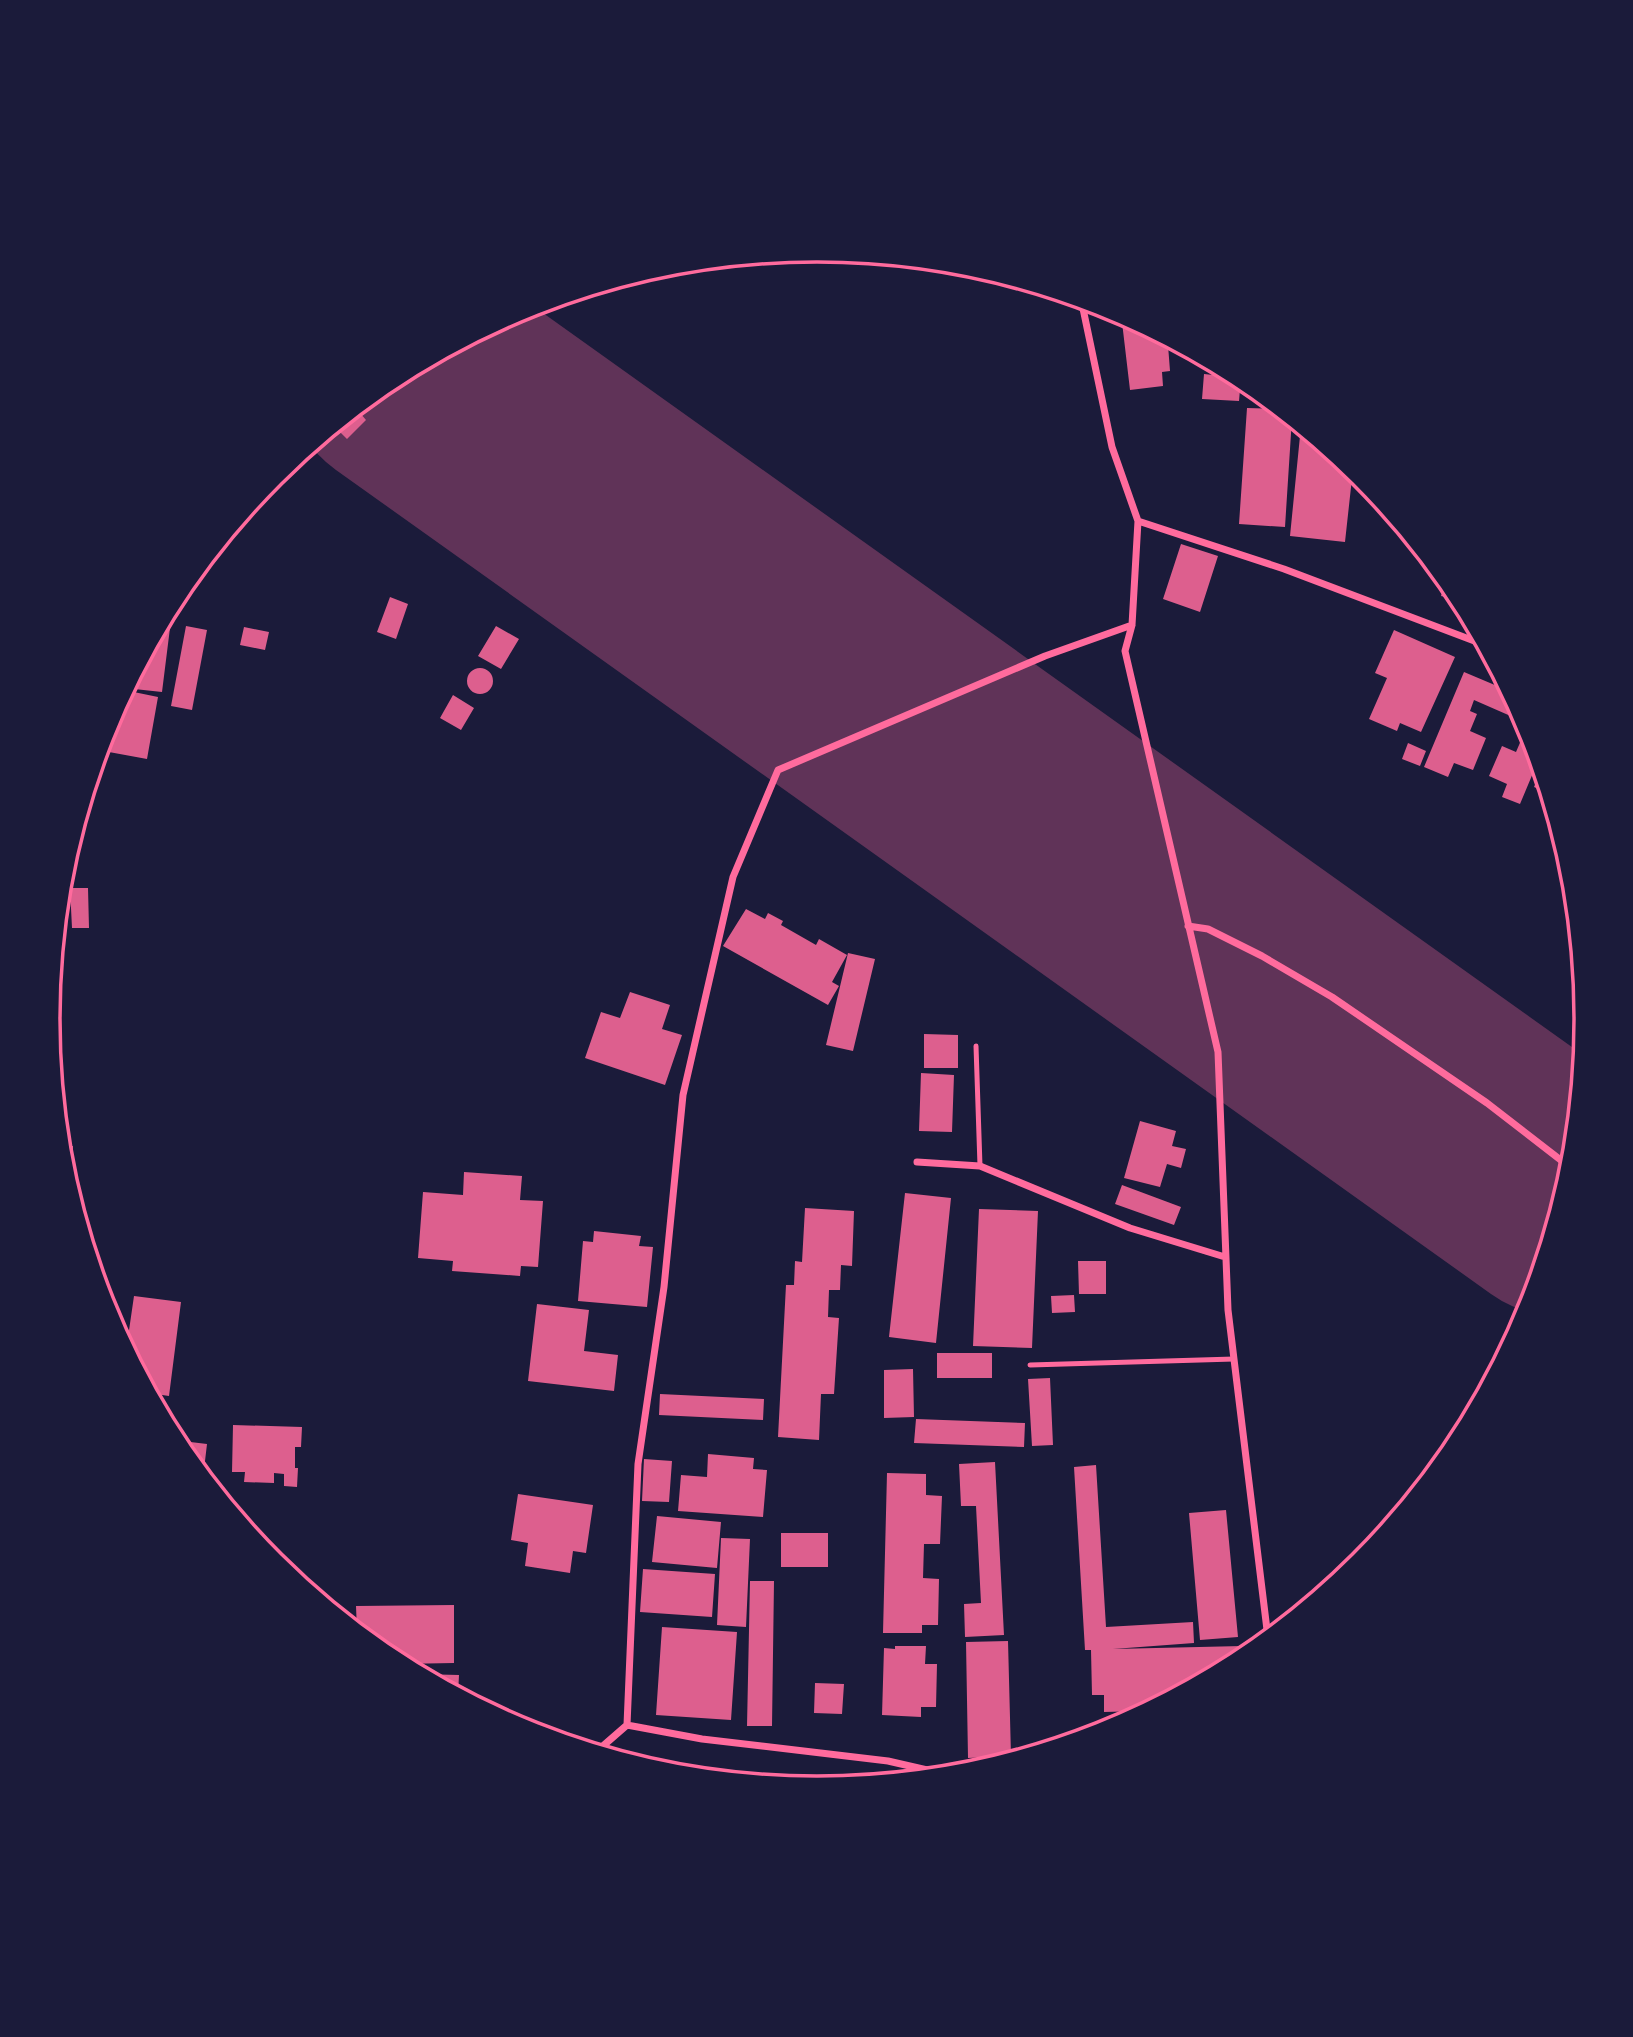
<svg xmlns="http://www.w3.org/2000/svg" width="1633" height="2037" font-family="'Zilla Slab',serif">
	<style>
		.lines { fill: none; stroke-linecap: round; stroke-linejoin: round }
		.runway { stroke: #603358; stroke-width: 248 }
		.building { fill: #dd5f8e }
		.service { stroke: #ff6b9d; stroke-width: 5 }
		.minor { stroke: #ff6b9d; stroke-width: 7 }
		.rim { fill: none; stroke: #ff6b9d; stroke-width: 3.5 }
	</style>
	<rect width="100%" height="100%" fill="#1b1b3a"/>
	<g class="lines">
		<path class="runway" d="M408,369l1155,824"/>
	</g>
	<path class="building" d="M1135,321l25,13 1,12 7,-1 2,26 -8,1 1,14 -33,4 -8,-68z
		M1204,374l37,4 -2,23 -37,-2z
		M355,407l11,13 -19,19 -14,-14z
		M1247,408l34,1 11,9 -7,109 -46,-3z
		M1300,436l15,1 38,32 -8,73 -55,-6z
		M1181,544l37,12 -18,56 -37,-13z
		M1445,582l5,1 6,8 8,15 -11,-3 1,-4 -13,-3z
		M174,596l-12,96 -37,-4z
		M390,597l18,7 -12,35 -19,-7z
		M186,626l21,4 -15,80 -21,-4z
		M496,626l23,13 -18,30 -23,-13z
		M244,627l25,5 -4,18 -25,-5z
		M1394,630l61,27 -34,75 -21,-9 -3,8 -28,-12 18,-41 -12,-5z
		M467 681a13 13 0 1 1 26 0a13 13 0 1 1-26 0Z
		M1464,672l45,19 18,33 3,10 -11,-4 3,-9 -48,-21 -4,11 7,3 -7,17 16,7 -13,32 -19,-7 -6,14 -24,-10z
		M124,690l34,7 -11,62 -49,-9 8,-26z
		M453,695l21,13 -13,22 -21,-12z
		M1522,738l11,5 5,18 -18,43 -18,-7 5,-13 -18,-8 13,-30 14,6z
		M1408,743l18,8 -6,15 -18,-7z
		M1541,770l7,23 -14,-6z
		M70,888h18l1,40h-17z
		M746,909l19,10 3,-6 15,8 -2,4 35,20 3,-6 28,16 -15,27 7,4 -11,19 -105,-59z
		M848,953l27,6 -22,92 -27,-6z
		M630,992l40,13 -8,24 20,6 -17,50 -80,-27 16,-46 19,6z
		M924,1034l34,1v33h-34z
		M921,1073l33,2 -2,57 -33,-1z
		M1140,1121l36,10 -4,15 14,3 -5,19 -14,-4 -7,23 -36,-9z
		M60,1146h13v20h-11z
		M464,1172l58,4 -2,24 23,1 -5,66 -17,-1 -1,10 -68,-5 1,-10 -35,-3 5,-66 40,3z
		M1122,1185l59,22 -7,18 -59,-21z
		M905,1193l46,5 -15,145 -47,-6z
		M805,1208l49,3 -2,55 -11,-1 -1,25h-11l-1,27 11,1 -5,76h-13l-2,46 -41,-3 8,-152h8l1,-24 7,1z
		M979,1209l59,2 -6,137 -59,-2z
		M594,1231l47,5 -2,10 14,1 -6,60 -69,-6 5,-60 10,1z
		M1078,1261h28v33h-27z
		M1074,1295l1,17 -23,1 -1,-17z
		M134,1296l47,6 -12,94 -20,-3 -23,-42z
		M537,1304l52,6 -5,41 34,4 -4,36 -86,-10z
		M937,1353h55v25h-55z
		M913,1369l1,48 -30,1v-48z
		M1050,1378l3,67 -21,1 -4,-67z
		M660,1394l104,5 -1,21 -104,-5z
		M916,1419l109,4 -1,24 -110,-4z
		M233,1425l69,2 -1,20h-6v21h3l-1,19 -13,-1v-12l-10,-1v10l-30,-1 1,-10h-13z
		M174,1440l33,4 -4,34 -26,-32z
		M708,1454l46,4 -1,11 14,1 -4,47 -85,-6 3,-36 26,2z
		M644,1459l28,2 -3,41 -27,-1z
		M995,1462l9,173 -39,2 -1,-33 17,-1 -5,-97h-15l-2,-42z
		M1096,1465l10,162 87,-5 1,21 -81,6 129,-3 1,13 -7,1v2l-92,49 -40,1v-17h-12l-1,-45h-6l-11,-183z
		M887,1473l39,1v21l16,1 -2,48h-16l-1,34 16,1 -1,46h-16v8h-39z
		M518,1494l75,11 -7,48 -13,-2 -3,22 -45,-7 3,-23 -17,-3z
		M1226,1510l12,127 -38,3 -11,-127z
		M657,1516l64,6 -4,46 -65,-6z
		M781,1533h47v34h-47z
		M721,1538l29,1 -4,88 -29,-2z
		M643,1569l72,5 -3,43 -72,-5z
		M750,1581h24l-2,145h-25z
		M454,1605v58l-54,1 -11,-6 -32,-27 -1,-25z
		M662,1627l75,5 -6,88 -75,-5z
		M1008,1641l3,115 -43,2 -2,-116z
		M895,1646h31l-1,18h12l-1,43h-15v10l-39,-2 2,-67 11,1z
		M419,1674l40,1 -1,20z
		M815,1683l29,1 -2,30 -28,-1z
		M1095,1722l23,3 -25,10z"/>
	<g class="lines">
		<path class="service" d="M976,1046l4,120
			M1030,1365l204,-6"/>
		<path class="minor" d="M1081,299l31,148 26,74 -6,104 -7,26 93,401 10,258 40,328
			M1138,521l146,48 201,76
			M1188,926l20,3 54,27 70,41 155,106 84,65
			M917,1162l63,4 150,62 95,29
			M627,1725l11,-261 26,-177 19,-192 50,-218 45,-107 267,-114 87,-31
			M596,1752l31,-27 75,14 186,22 61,14"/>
	</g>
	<path d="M0 0H1633V2037H0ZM60 1019a757 757 0 1 1 1514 0a757 757 0 1 1-1514 0Z" fill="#1b1b3a" fill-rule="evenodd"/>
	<path class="rim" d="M60 1019a757 757 0 1 1 1514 0a757 757 0 1 1-1514 0Z"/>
</svg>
